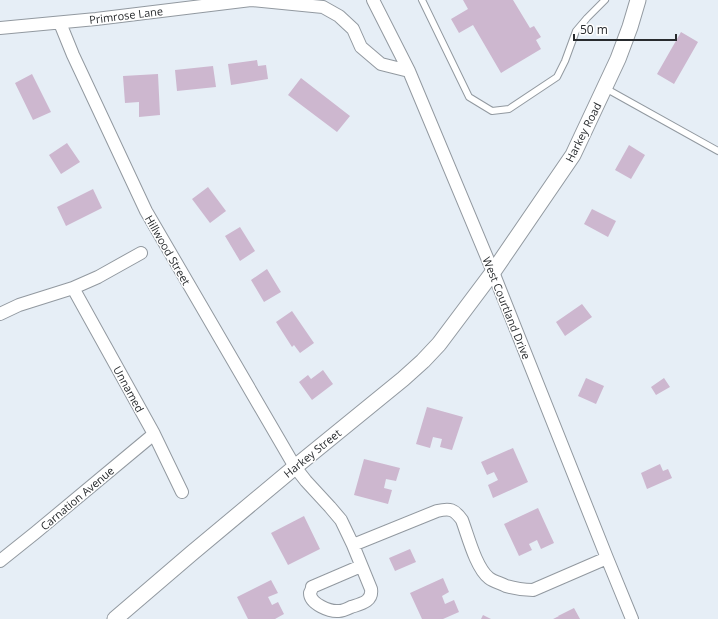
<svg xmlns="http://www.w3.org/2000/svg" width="718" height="619" font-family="'Open Sans',sans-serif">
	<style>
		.building { fill: #cdb7cf }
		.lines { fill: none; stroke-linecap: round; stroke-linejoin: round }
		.service-casing { stroke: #9299a0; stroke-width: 8 }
		.minor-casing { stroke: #9299a0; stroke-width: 14 }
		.tertiary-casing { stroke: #9299a0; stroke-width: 17 }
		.service { stroke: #fff; stroke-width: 6 }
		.minor { stroke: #fff; stroke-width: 12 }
		.tertiary { stroke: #fff; stroke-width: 15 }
		.labels { text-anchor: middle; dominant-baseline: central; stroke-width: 3; stroke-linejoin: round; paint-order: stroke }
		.street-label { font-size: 11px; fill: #282b2e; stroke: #fff }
	</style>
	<rect width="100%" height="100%" fill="#e6eef6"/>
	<path class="building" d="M463,0h50l17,28 4,-2 7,11 -5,3 5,9 -40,24 -28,-48 -14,8 -8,-14 17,-10z
		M681,32l17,10 -24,42 -17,-10z
		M257,60l1,6 8,-1 2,14 -37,6 -3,-21z
		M213,66l3,21 -39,4 -2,-21z
		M32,74l19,38 -18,8 -18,-37z
		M158,74l2,41 -21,2v-15l-14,1 -2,-27z
		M301,78l49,38 -13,16 -49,-37z
		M67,143l13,19 -19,12 -12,-19z
		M629,145l16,10 -14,24 -16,-9z
		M208,187l18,24 -16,12 -18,-24z
		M93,189l9,19 -36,18 -9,-19z
		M592,209l24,12 -8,16 -24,-13z
		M240,227l15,24 -15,10 -15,-25z
		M267,269l14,23 -17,10 -13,-22z
		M582,304l10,13 -27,19 -9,-14z
		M292,311l22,32 -14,10 -6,-8 -2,2 -16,-25z
		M323,370l10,14 -21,16 -13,-18 9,-7 3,4z
		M586,378l18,8 -8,18 -18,-8z
		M664,378l6,9 -14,8 -5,-8z
		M427,407l36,10 -11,33 -12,-3 2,-8 -9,-2 -3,11 -14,-4z
		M513,448l15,34 -35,16 -5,-13 10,-5 -4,-8 -7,3 -6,-13z
		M364,459l36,9 -4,13 -10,-2 -2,9 8,2 -4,14 -34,-9z
		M660,464l3,7 5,-2 4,9 -25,11 -6,-16z
		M538,508l16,35 -13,6 -4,-9 -8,4 3,6 -13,6 -15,-32z
		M304,516l16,33 -32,16 -17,-32z
		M410,549l6,13 -21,9 -6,-13z
		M443,578l6,14 -7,4 3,8 9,-4 5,12 -16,7h-21l-12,-26z
		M271,580l7,13 -10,4 4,8 6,-3 6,12 -9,5h-27l-11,-22z
		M574,608l6,11h-27l6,-3h-1z
		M483,615l8,4h-10z"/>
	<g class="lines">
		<g class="service-casing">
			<path id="service" d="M422,0l47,97 23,14 17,-2 48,-32 8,-16 11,-30 11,-13 18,-18
				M605,88l113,63"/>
		</g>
		<g class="minor-casing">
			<path id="minor" d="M373,0l36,71 84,201 114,286 25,61
				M60,23l13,32 73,156 149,256 11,14 24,26 11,13 12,25 18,44c2,13 -11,15 -20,18 -4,2 -8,4 -12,4 -9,1 -29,-7 -29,-18 1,-2 2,-5 2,-6l49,-21
				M0,28l96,-9 155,-19 72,7 16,9 14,13 8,18 20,17 28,7
				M73,288l81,146 28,58
				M0,314l19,-9 54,-17 25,-11 43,-24
				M353,545l84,-34c13,-3 17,-2 25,9 6,16 14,48 27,58 5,4 12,5 17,8 10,3 17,4 27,4l74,-32
				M0,561l35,-28 119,-99"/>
		</g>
		<g class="tertiary-casing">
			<path id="tertiary" d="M115,619l77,-66 103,-86 108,-88 20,-18 16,-17 54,-72 80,-117 45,-96 12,-32 8,-27"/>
		</g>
		<use href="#service" class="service"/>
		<use href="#minor" class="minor"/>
		<use href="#tertiary" class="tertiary"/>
	</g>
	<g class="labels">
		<g class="street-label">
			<text transform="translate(126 15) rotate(-7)">Primrose Lane</text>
			<text transform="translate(583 132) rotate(-63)">Harkey Road</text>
			<text transform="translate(168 250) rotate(60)">Hillwood Street</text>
			<text transform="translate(507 308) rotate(68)">West Courtland Drive</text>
			<text transform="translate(129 389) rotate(61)">Unnamed</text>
			<text transform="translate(312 453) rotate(-39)">Harkey Street</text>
			<text transform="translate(77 498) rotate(-40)">Carnation Avenue</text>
		</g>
	</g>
	<path d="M574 34v6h102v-6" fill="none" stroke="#282b2e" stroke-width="2"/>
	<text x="580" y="34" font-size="12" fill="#282b2e" stroke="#ffffff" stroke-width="3" paint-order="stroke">50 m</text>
</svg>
